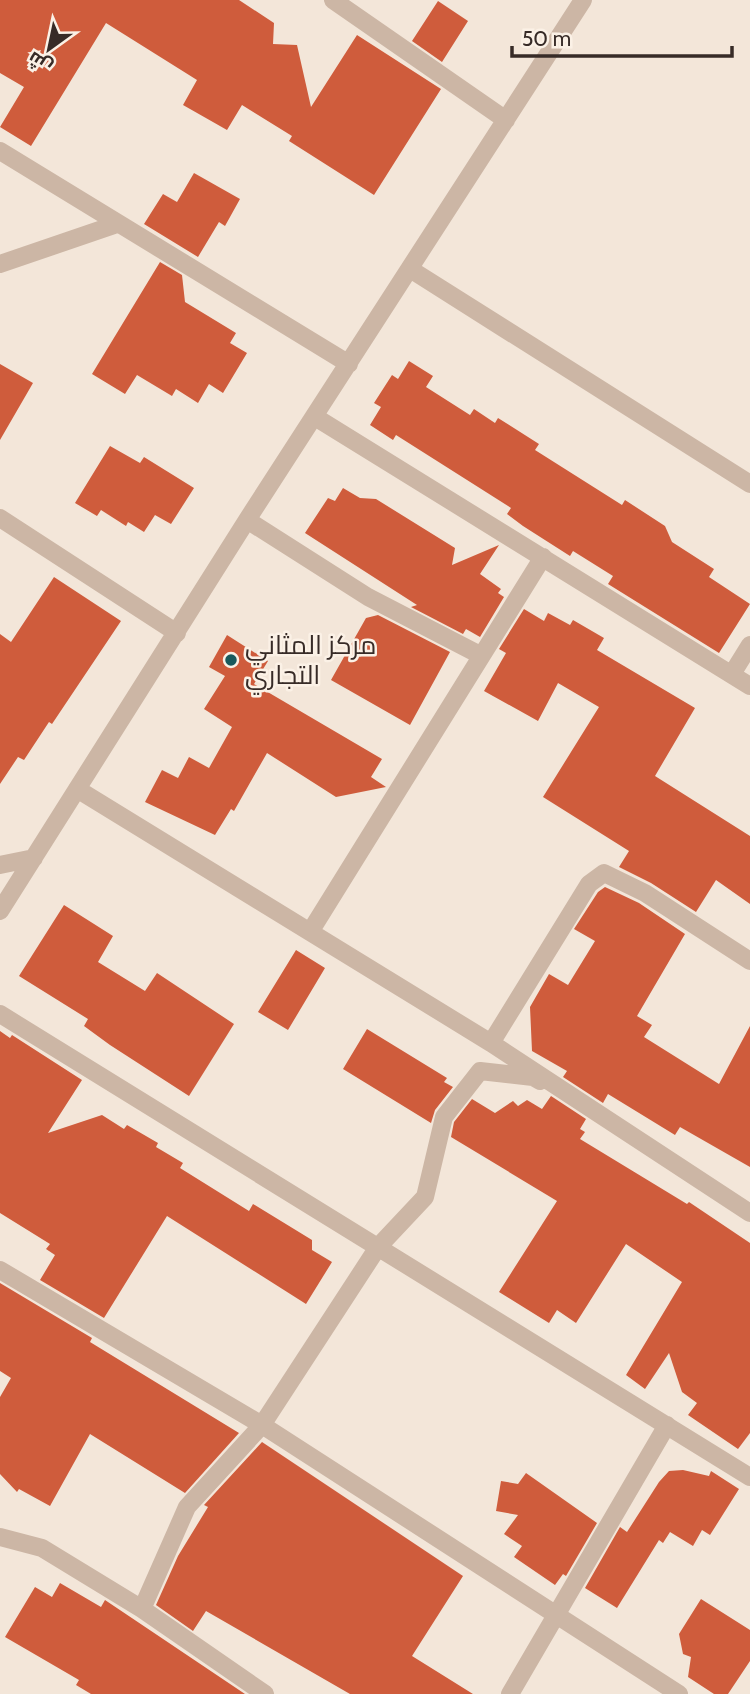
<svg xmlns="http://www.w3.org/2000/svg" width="750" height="1694" font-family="Cabin,Cairo,sans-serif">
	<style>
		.building { fill: #cf5c3c }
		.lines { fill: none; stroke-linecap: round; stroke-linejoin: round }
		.street { stroke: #ccb6a5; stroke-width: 18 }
		.poi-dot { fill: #19595c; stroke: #fbf1e6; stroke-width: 2.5 }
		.labels { text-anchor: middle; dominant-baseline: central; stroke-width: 5; stroke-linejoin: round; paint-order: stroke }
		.poi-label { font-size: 26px; fill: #372b27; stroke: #fbf1e6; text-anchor: start }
	</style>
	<rect width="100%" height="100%" fill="#f3e6d9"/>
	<path class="building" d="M0,0h239l35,23 -1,21 24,1 14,62 46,-72 84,54 -67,106 -85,-54 3,-5 -50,-31 -15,25 -44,-25 14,-25 -91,-57 -75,123 -31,-19 24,-40 -24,-14z
		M438,1l30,20 -26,41 -30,-21z
		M194,173l46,26 -15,27 -6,-4 -21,35 -54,-33 19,-30 14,8z
		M160,262l22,13 3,27 51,31 -6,10 17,10 -24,40 -14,-9 -11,19 -22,-14 -4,7 -35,-21 -12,19 -33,-20z
		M409,361l24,15 -7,11 44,28 4,-6 21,14 3,-5 41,26 -4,6 87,55 3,-5 40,26 7,16 42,27 -5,8 41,27 -31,49 -111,-69 5,-8 -40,-25 -3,5 -47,-30 -16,-12 4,-6 -115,-73 -3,5 -23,-15 11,-18 -7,-4 18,-28 6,4z
		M0,364l33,19 -33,57z
		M110,446l30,17 4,-6 50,31 -23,36 -16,-9 -11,17 -16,-10 -2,4 -25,-16 -4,6 -22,-13z
		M343,488l17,10 16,1 79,49 -3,17 47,-20 -19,29 21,15 -3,4 6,4 -24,40 -14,-8 -3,5 -52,-27 6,-2 -112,-72 23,-35 7,3z
		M54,577l67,44 -69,103 -3,-2 -25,38 -6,-3 -18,27v-150l11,8z
		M524,609l20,12 4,-8 22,12 3,-5 31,18 -7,12 98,58 -40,68 95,60v68l-34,-24 -20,32 -45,-29 -32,-16 10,-16 -86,-54 56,-90 -41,-24 -20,38 -54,-30 22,-38 -7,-4z
		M378,615l72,37 -40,73 -79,-45 35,-62z
		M227,635l41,26 -14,23 128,75 -11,18 15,10 -50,10 -69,-44 -33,58 -3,-2 -16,26 -70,-33 17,-32 16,8 11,-21 20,11 23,-41 -28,-18 21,-33 -16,-9z
		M605,887l34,16 46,31 -48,82 15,9 -8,12 75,47 31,-58v141l-70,-40 -5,8 -67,-41 -5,9 -40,-26 4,-6 -35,-20 -2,-44 19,-33 19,11 27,-44 -21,-12 24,-37z
		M64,905l49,31 -15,26 47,29 12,-18 77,51 -45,72 -79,-51 -26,-19 4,-7 -69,-43z
		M296,950l29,18 -37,62 -30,-18z
		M367,1029l80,49 -3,4 9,5 -18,23 -4,13 -88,-54z
		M0,1031l10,7 2,-3 70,45 -34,53 54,-18 22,14 3,-4 31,18 -2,4 27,16 -3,5 69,43 4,-7 59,36v10l20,12 -26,42 -139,-88 -63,102 -64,-38 15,-25 -9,-6 4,-5 -50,-31z
		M551,1096l35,23 -6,10 5,3 -5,7 107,65 2,-2 61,41v190l-12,16 -50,-34 9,-12 -15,-11 -13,-39 -24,36 -19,-14 56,-93 -56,-38 -50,79 -19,-13 -8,13 -50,-31 58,-91 -106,-64 3,-15 18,-23 23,14 18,-12 5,5 9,-6 15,9z
		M0,1283l92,55 -2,4 149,91 -54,60 -95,-59 -40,72 -31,-17 -2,3 -17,-18v-77l11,-19 -11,-7z
		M262,1442l201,134 -51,80 61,38h-123l-144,-83 -13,20 -37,-26 22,-49 30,-49 -4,-2z
		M683,1470l26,6 2,-5 28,18 -29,46 -8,-5 -9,16 -23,-14 -7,11 -4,-3 -42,68 -32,-20 35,-61 7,5 32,-50 10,-11z
		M526,1473l71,50 -31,53 -3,-2 -8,11 -41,-28 8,-11 -18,-12 14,-19 -22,-4 5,-30 17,3z
		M60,1583l41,24 4,-7 140,94h-154l-15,-9 3,-5 -74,-43 30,-50 17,10z
		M701,1599l49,31v31l-22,33h-14l-26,-17 3,-20 -8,-3 -4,-20z"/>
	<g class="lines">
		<path class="street" d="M333,0l173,120
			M0,151l349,213
			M0,264l117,-40
			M410,269l340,215
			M315,417l435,269
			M0,518l177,115
			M247,520l121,77 112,58
			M732,674l18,-29
			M77,789l414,254 259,170
			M0,865l34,-7
			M0,911l247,-391 336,-520
			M310,932l233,-375
			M0,1014l750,463
			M491,1043l98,-159 15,-11 41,20 105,68
			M0,1270l262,155 417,269
			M0,1537l42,11 100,61 123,85
			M142,1609l45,-102 75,-82 116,-178 47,-50 19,-80 36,-46 53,6 7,4
			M510,1694l157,-269"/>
	</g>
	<circle class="poi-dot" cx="231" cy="660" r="7"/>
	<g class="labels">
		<g class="poi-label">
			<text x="245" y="645">مركز المثاني<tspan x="245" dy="30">التجاري</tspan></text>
		</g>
	</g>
	<g transform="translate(49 49) rotate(213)" stroke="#fbf1e6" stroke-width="5" paint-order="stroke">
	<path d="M0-5L12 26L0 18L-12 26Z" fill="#372b27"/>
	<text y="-10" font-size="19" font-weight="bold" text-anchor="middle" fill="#372b27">ش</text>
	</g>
	<path d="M512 46v10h220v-10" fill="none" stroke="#372b27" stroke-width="3.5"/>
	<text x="522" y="46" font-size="21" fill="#372b27" stroke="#fbf1e6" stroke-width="5" paint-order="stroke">50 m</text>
</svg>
